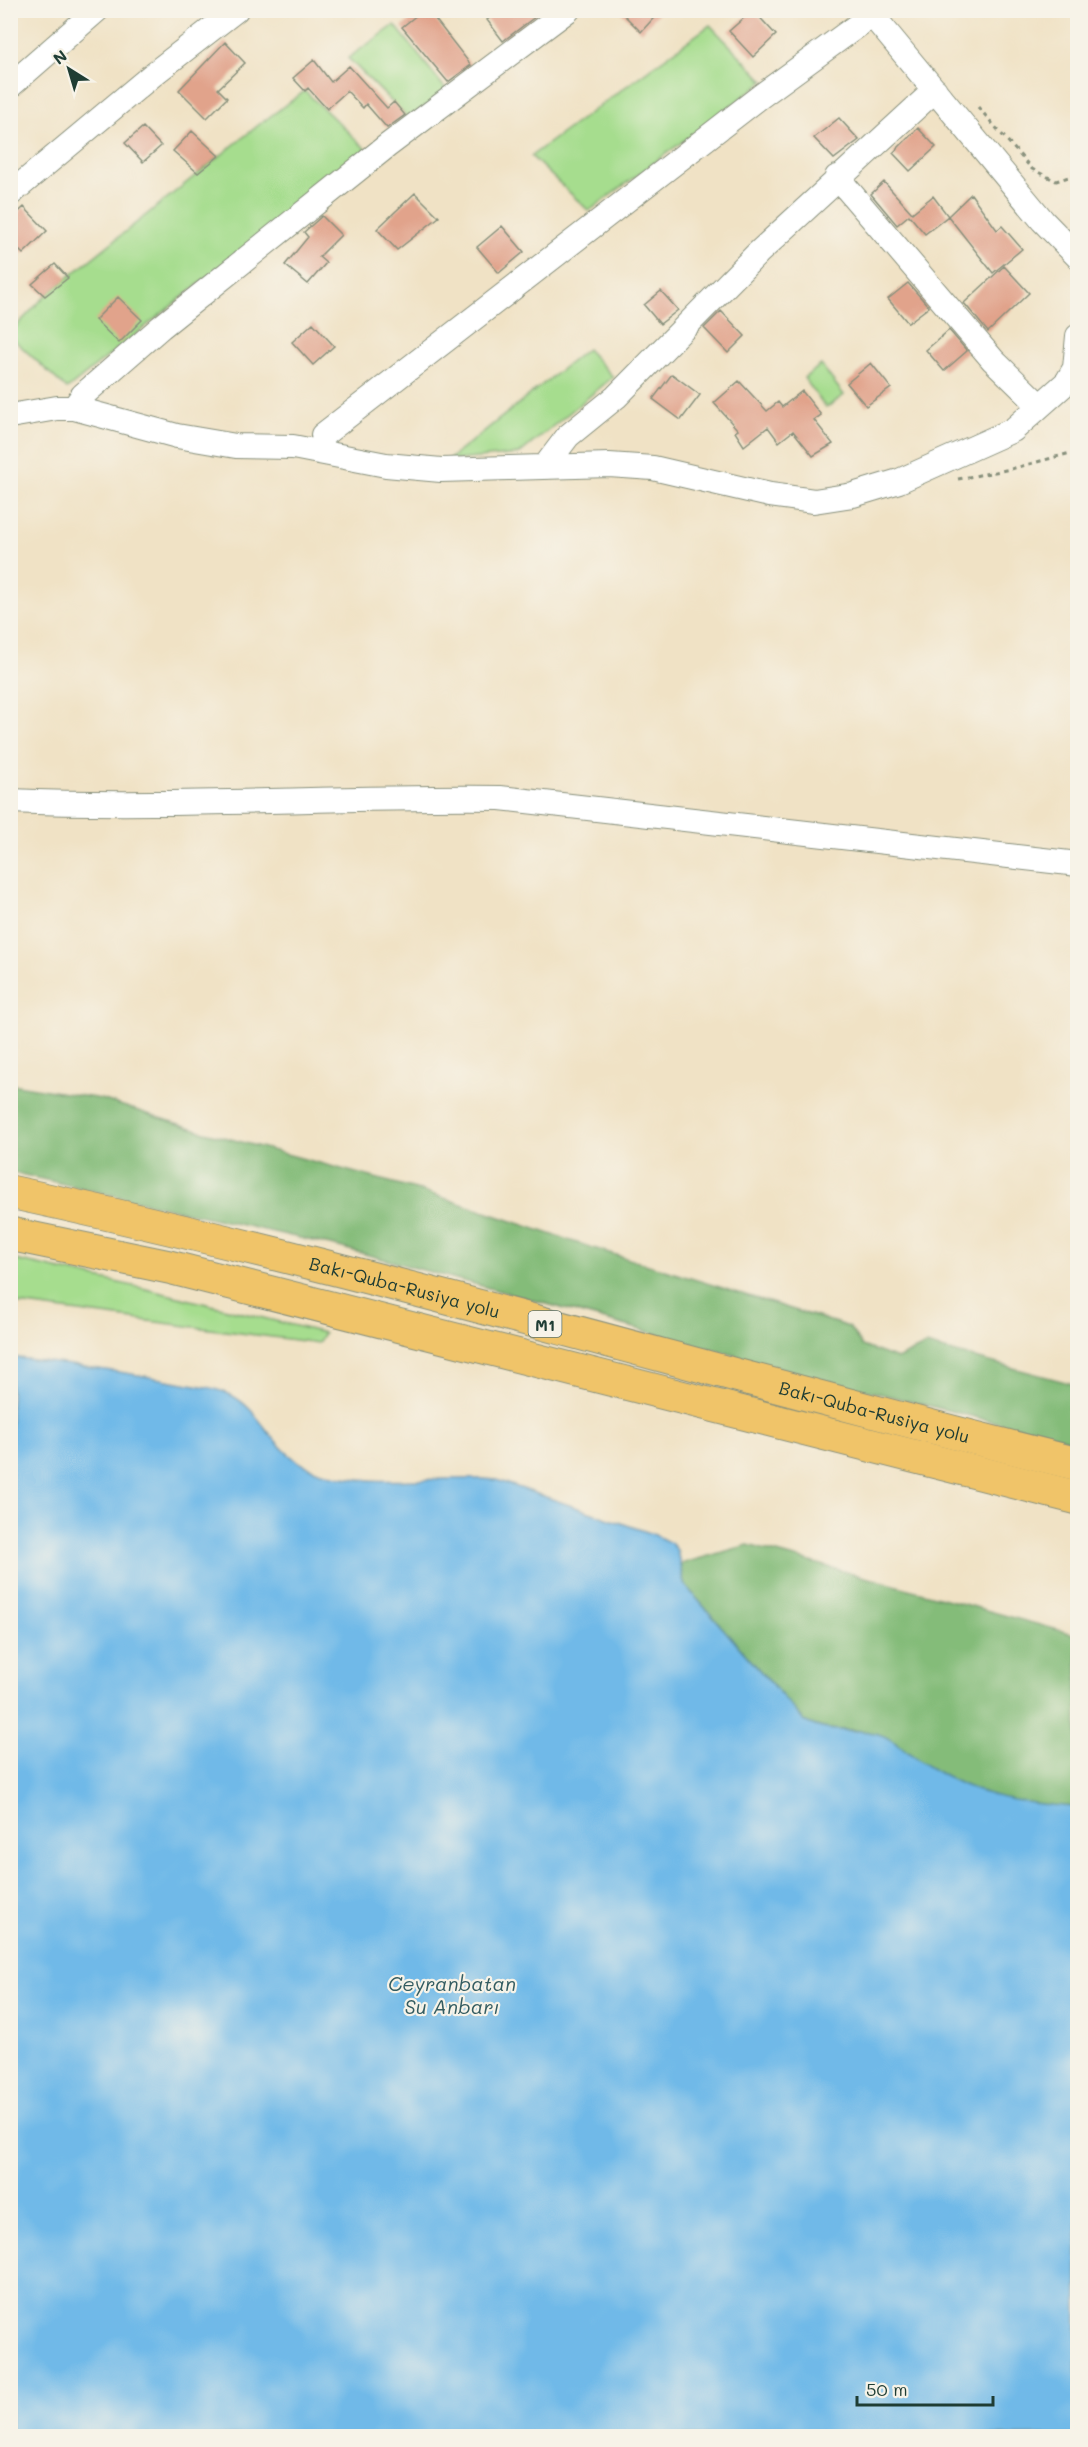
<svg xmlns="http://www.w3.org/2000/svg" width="1088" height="2447" font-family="Mali,sans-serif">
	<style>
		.green { fill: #a6dd8e; stroke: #628d61; stroke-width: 1.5 }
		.forest { fill: #84bc79; stroke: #527c56; stroke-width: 1.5 }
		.water { fill: #70b9e8; stroke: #487b8e; stroke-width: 1.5 }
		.building { fill: #e1a38b }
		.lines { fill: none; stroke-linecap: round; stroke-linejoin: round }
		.minor-casing { stroke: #88907c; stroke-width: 26 }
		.highway-casing { stroke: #88907c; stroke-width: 35 }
		.path { stroke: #88907c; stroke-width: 3; stroke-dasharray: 4.5 4.5; stroke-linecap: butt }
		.minor { stroke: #fff; stroke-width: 24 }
		.highway { stroke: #f0c469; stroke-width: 33 }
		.labels { text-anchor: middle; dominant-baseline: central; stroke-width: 4.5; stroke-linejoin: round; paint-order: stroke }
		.shield { fill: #f7f3e8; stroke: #60746a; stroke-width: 1.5 }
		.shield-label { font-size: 16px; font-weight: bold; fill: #1f3d34 }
		.street-label { font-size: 18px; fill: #1f3d34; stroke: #f7f3e8 }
		.water-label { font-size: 20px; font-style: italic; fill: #335c61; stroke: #f7f3e8 }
	</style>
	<rect width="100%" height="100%" fill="#f7f3e8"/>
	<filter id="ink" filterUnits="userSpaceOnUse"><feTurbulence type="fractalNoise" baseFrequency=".0167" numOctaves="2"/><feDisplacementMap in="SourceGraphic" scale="12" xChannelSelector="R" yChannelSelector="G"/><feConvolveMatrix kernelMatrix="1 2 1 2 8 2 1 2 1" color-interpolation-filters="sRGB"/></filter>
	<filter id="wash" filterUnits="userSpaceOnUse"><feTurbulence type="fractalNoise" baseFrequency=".008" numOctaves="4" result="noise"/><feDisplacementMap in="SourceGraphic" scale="24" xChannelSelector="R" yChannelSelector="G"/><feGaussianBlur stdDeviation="1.35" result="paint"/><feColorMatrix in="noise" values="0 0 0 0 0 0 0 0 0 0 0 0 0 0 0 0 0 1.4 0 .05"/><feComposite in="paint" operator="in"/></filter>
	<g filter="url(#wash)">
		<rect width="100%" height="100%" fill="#f0e2c5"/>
		<path class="green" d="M395,25l53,67 -40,26 -60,-60z
			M710,25l54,56 -175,130 -58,-55z
			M305,91l62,59 -300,239 -56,-52 -1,-4 35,-37 216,-173z
			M587,349l26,28 -94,77 -72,7z
			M821,365l23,30 -18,13 -22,-30z
			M11,1259l131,29 182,45 -6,10 -307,-40z"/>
		<path class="forest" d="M11,1084l90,15 100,32 222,60 154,52 272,84 13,19 35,13 29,-14 151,40v57l-249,-61 -489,-134 -328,-75z
			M748,1545l329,90v172c-54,-3 -101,-10 -148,-39 -18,-12 -34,-27 -54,-34 -24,-9 -44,2 -71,-13l-120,-137 -4,-20z"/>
		<path class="water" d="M11,1357c54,7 108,14 162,24 19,4 40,5 58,14 35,18 39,60 88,76 57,19 120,3 178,9l156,54 18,9 6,7 7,34 120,137c29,16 55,4 80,15 16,8 30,22 45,31 47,30 94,37 148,40v629h-1066z"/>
		<g id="blocks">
			<path class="building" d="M423,10h5l43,55 -23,17 -46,-55z
				M500,10h44l-41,31 -16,-21z
				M619,10h42l-20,22z
				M753,10l23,25 -23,22 -24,-26z
				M225,42l20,21 -27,26 9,9 -20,20 -28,-28z
				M314,60l17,22 18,-16 38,42 7,-6 11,13 -18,13 -21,-24 -3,4 -16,-17 -20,18 -19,-21 -3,3 -12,-13z
				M839,118l20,22 -25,19 -20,-21z
				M143,127l18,19 -18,16 -18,-19z
				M918,128l18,19 -26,24 -17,-18z
				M192,131l27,25 -21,17 -25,-22z
				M884,182l28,31 21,-17 15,20 -23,18 -16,-19 -12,10 -26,-31z
				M415,193l24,24 -42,33 -20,-21z
				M971,194l26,36 5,-4 20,23 -29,24 -45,-57z
				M24,207l23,24 -24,23 -13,-13v-21z
				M322,216l19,19 -22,22 7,6 -18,21 -23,-19 23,-28 -4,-5z
				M502,226l22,26 -25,21 -22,-26z
				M55,264l13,14 -23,18 -13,-12z
				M1004,266l25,27 -41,39 -24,-29z
				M908,283l21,24 -21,16 -20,-24z
				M661,291l17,19 -18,14 -16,-19z
				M118,297l24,23 -23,23 -24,-23z
				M721,311l24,25 -17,17 -24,-25z
				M313,323l21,23 -21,19 -21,-23z
				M949,330l18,21 -23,20 -18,-21z
				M871,363l20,25 -25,18 -19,-23z
				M672,374l28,21 -19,25 -28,-21z
				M739,381l28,30 11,-9 4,5 20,-16 19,24 -7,5 19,24 -20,12 -20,-25 -14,11 -11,-15 -24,19 -9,-14 3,-2 -24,-27z"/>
		</g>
	</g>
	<g filter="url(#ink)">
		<use href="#blocks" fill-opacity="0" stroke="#88907c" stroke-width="1.5"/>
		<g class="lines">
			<g class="minor-casing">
				<path id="minor" d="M868,10l175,211 35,36
					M10,86l87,-76
					M837,177l156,183 47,46
					M10,194l146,-122 80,-62
					M74,408l9,-13 78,-68 226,-181 181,-136
					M10,416l47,-8h17l103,28 59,10 57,1 93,18 55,5 168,-5 44,3 117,27 44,6 39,-6 46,-14 114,-51 54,-48 8,-14 3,-32
					M323,435l438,-339 111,-81
					M546,465l22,-29 48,-39 142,-144 177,-163
					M10,801c164,7 327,-5 490,-3l578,66"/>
			</g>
			<g class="highway-casing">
				<g id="highway">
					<path id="s1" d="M10,1192c360,77 711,184 1068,272"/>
					<path d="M10,1234l159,33 909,231"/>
				</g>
			</g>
			<path class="path" d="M978,107l54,62 24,12 22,-7
				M958,479l53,-10 67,-18"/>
			<use href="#minor" class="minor"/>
			<use href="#highway" class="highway"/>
		</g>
	</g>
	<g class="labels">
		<rect class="shield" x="528.5" y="1311" width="33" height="26" rx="4.5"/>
		<g class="shield-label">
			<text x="545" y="1324">M1</text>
		</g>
		<g class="street-label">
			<text stroke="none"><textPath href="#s1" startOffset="406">Bakı-Quba-Rusiya yolu</textPath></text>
			<text stroke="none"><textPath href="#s1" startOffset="892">Bakı-Quba-Rusiya yolu</textPath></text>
		</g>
		<g class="water-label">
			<text x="452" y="1983">Ceyranbatan<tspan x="452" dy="23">Su Anbarı</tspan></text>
		</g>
	</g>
	<rect width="1088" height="2447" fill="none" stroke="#f7f3e8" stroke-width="36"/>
	<g transform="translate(69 69) rotate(323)" stroke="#f7f3e8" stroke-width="4.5" paint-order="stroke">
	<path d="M0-4.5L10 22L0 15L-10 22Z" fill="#1f3d34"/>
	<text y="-9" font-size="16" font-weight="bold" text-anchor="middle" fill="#1f3d34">N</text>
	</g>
	<path d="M857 2396v9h136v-9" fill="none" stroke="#1f3d34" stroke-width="3"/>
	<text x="866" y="2396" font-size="18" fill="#1f3d34" stroke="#f7f3e8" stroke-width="4.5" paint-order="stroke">50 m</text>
</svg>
